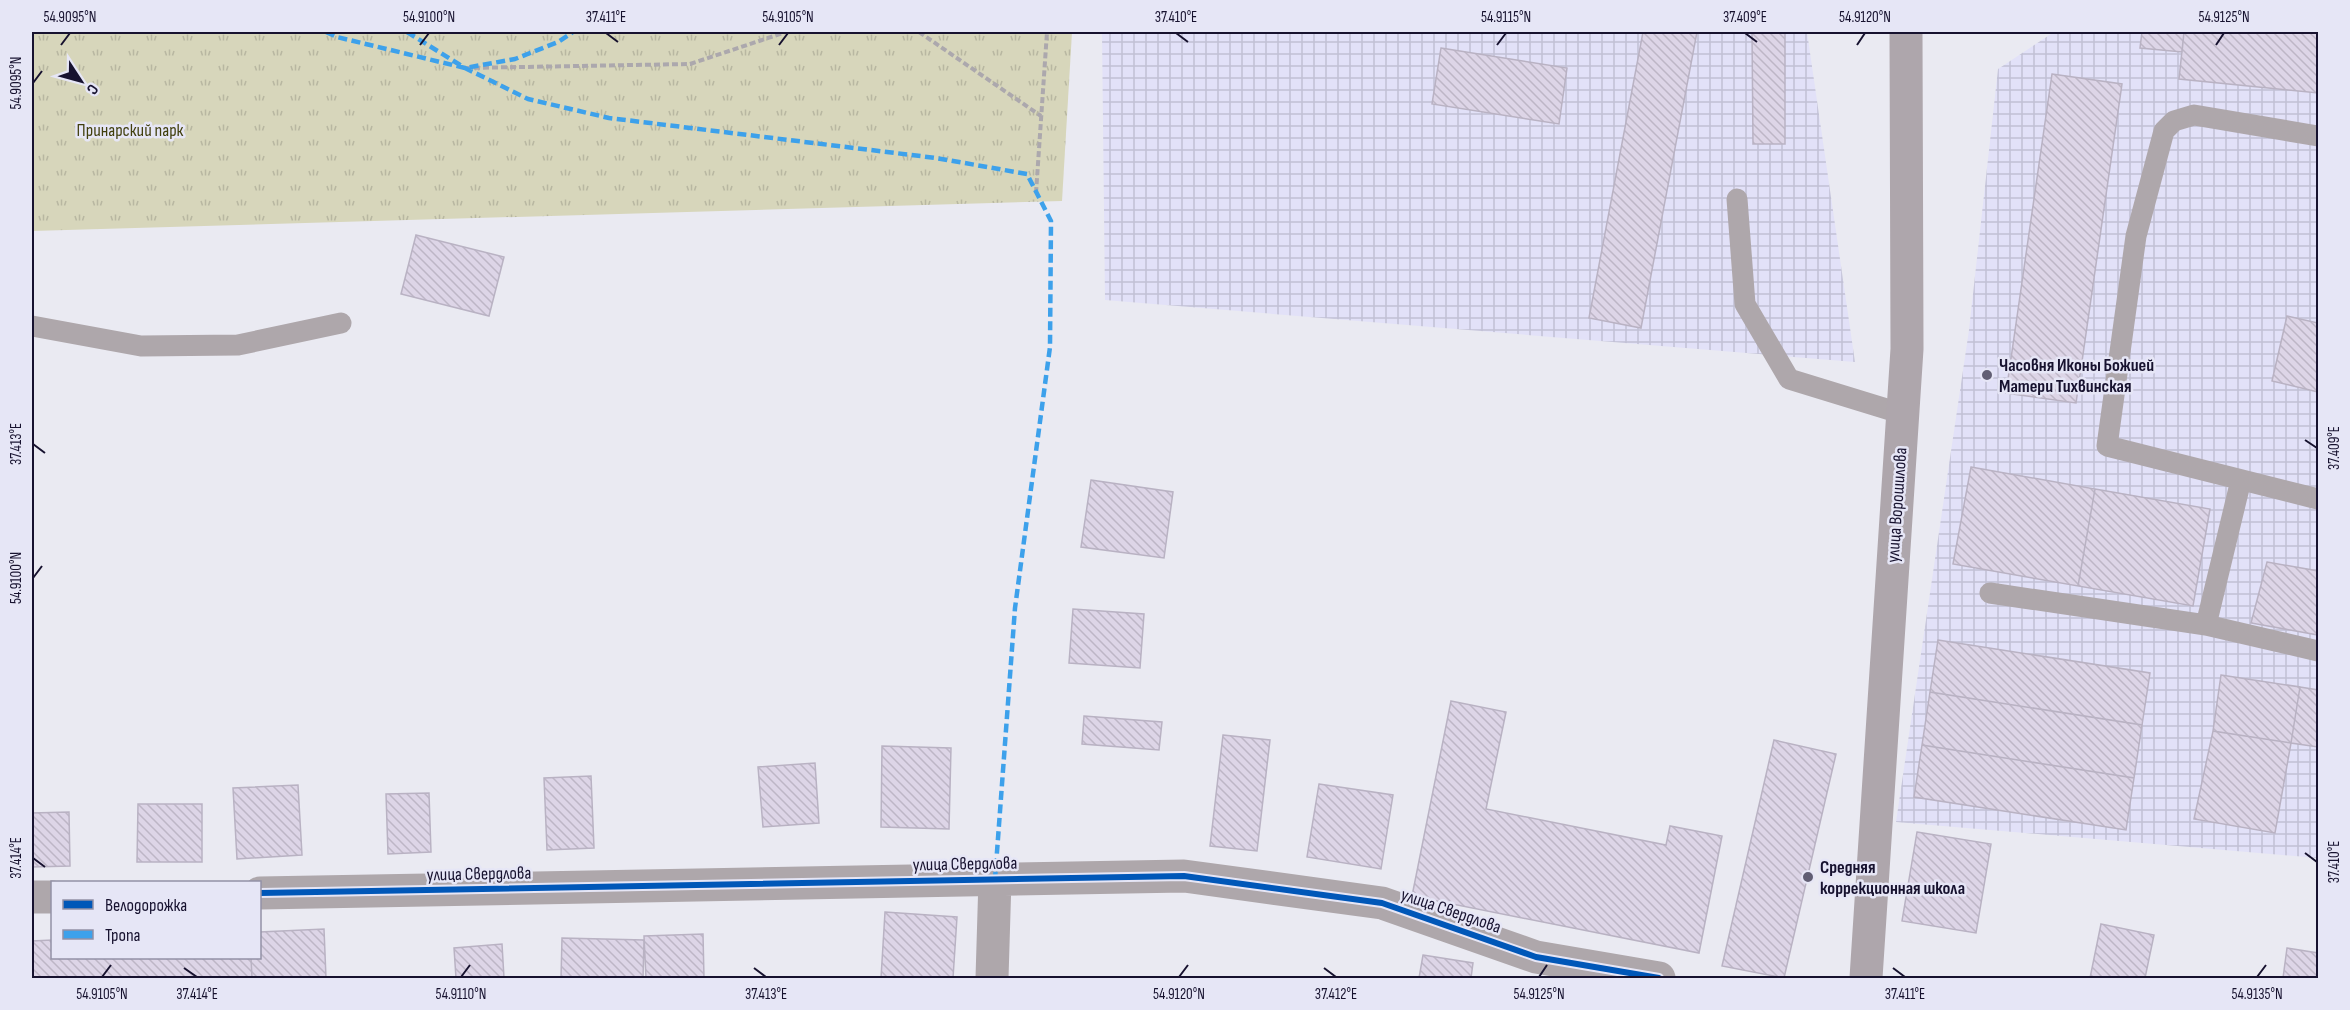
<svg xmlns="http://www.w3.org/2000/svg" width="2350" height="1010" font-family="'Sofia Sans Condensed',sans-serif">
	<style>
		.industrial { fill: url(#industrial-grid) }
		.park { fill: url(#park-tufts) }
		.building { fill: url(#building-back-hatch); stroke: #b9b2c3; stroke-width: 1.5 }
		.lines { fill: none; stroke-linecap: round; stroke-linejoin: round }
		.path { stroke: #aca8ad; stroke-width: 4; stroke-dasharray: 6 3; stroke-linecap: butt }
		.service { stroke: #aea7ab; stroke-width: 21 }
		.minor { stroke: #aea7ab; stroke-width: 33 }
		.secondary { stroke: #aea6ac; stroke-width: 33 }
		.quiet { stroke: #3da1eb; stroke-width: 4.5; stroke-dasharray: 9 4.5; stroke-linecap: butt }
		.cycleway-casing { stroke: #e6e6f6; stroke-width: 10 }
		.cycleway { stroke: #0057b8; stroke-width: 6 }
		.ticks { fill: none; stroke: #17122f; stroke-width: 2 }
		.poi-dot { fill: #615e73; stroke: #e6e6f6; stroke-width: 2 }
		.labels { text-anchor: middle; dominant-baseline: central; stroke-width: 5; stroke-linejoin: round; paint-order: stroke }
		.park-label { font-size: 18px; fill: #413f0d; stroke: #e6e6f6 }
		.poi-label { font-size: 18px; font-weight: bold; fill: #17122f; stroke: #e6e6f6; text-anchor: start }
		.street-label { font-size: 18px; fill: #17122f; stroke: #e6e6f6 }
		.neatline { fill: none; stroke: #17122f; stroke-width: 2 }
		.ticks-label { font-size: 15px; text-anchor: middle; fill: #17122f }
	</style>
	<defs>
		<pattern id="industrial-grid" width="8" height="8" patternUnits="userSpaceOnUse" patternTransform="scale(1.5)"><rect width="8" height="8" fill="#e2e1f8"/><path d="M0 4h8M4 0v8" fill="none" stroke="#c1c0d5"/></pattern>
		<pattern id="park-tufts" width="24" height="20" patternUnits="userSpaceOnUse" patternTransform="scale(1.5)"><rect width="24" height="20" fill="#d7d6bb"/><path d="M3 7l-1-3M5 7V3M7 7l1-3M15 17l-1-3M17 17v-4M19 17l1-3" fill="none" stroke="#b8b7a1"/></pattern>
		<pattern id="building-back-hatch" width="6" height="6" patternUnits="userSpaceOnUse" patternTransform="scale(1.5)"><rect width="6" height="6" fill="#ddd5e7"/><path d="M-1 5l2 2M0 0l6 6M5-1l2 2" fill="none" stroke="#bdb6c6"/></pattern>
	</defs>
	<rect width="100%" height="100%" fill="#eaeaf2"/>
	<path class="industrial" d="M1102,32h705l48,330 -750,-62z
		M2054,32h264v826l-422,-36 73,-492 29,-261z"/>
	<path class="park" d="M32,32h1040l-10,169 -1030,30z"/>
	<path class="building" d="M1643,32h54l-56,296 -52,-10z
		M1752,32h33v112h-32z
		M2142,32h42l-2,20 -42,-4z
		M2184,32h134v61l-139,-14z
		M1441,48l126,20 -8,56 -127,-20z
		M2052,74l70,10 -46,319 -70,-10z
		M416,235l88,22 -15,59 -88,-22z
		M2287,316l31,7v69l-46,-11z
		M1971,467l124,22 -17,97 -125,-22z
		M1091,480l82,12 -9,66 -83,-11z
		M2095,489l115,20 -17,97 -115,-20z
		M2267,562l51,9v64l-67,-12z
		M1073,609l71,5 -4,54 -71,-5z
		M1938,640l212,33 -8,52 -212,-33z
		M2221,675l79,12 -9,56 -78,-12z
		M2300,687l18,3v57l-27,-4z
		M1930,692l212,33 -8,53 -212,-33z
		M1451,701l55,11 -20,97 180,36 4,-19 52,10 -23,117 -287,-57z
		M1084,716l78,6 -3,28 -77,-6z
		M2213,731l78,12 -16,90 -81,-14z
		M1223,735l47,5 -13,111 -47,-5z
		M1774,740l62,14 -52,224 -62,-12z
		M1922,745l212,33 -8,52 -212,-33z
		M882,746l69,2 -2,81 -68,-2z
		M815,763l4,60 -56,4 -5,-60z
		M591,776l3,72 -47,2 -3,-72z
		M1319,784l74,11 -12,74 -74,-12z
		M298,785l4,70 -65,4 -4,-71z
		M429,793l2,59 -43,2 -2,-60z
		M138,804h64v58h-65z
		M69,812l1,54 -38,1v-54z
		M1917,832l74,12 -15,89 -74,-12z
		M885,912l72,5 -4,61h-72z
		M2101,924l53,11 -9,43h-55z
		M324,929l2,49h-74l-1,-20h9v-26z
		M703,934l1,44h-58l-2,-42z
		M562,938l82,2 -1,38h-82z
		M52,940v18h199l1,20h-220v-37z
		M502,944l2,34h-48l-2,-30z
		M2287,948l31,5v25h-35z
		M1423,955l50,8 -2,15h-52z"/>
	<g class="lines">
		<path class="path" d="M919,32l122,84
			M465,68l225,-4 96,-32
			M1036,193l11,-161"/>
		<path class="service" d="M2318,136l-124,-21 -20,6 -10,10 -28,105 -29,210 211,53
			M1737,199l8,105 44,75 114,35
			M32,326l109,20 97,-1 103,-22
			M1990,593l216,32 112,26
			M2206,625l35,-145"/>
		<path class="minor" d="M260,893l924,-17 198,27 154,54 123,21
			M32,897h20
			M992,978l3,-99"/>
		<path class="secondary" d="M1866,978l41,-629 -1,-317"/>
		<path class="quiet" d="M326,32l11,5 128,31 50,-9 43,-17 15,-10
			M407,32l58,36 63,31 81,19 327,40 91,16 24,47 -1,126 -35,261 -20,271"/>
		<g class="cycleway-casing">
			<path id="cycleway" d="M260,893l924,-17 198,27 154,54 123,21"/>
		</g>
		<use href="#cycleway" class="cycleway"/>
	</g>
	<path class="ticks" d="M606,33l12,9M1176,33l12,9M1745,33l12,9M61,45l9,-12M420,45l9,-12M779,45l9,-12M1497,45l9,-12M1857,45l8,-12M2216,45l8,-12M33,83l9,-12M2305,440l12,8M33,444l12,9M33,578l9,-12M2305,853l12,9M33,858l12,9M184,968l13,9M754,968l12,9M1324,968l12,9M1893,968l12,9M102,977l9,-12M461,977l9,-12M1179,977l9,-12M1539,977l8,-12M2257,977l9,-12"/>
	<g class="poi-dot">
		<circle cx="1987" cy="375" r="6"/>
		<circle cx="1808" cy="877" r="6"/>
	</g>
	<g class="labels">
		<g class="park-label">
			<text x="130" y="130">Принарский парк</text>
		</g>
		<g class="poi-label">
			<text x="1999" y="365">Часовня Иконы Божией<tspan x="1999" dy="21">Матери Тихвинская</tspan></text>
			<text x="1820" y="867">Средняя<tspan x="1820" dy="21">коррекционная школа</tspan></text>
		</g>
		<g class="street-label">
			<text transform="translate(1897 505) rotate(-86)">улица Ворошилова</text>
			<text transform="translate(965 864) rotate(-1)">улица Свердлова</text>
			<text transform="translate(479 874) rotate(-1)">улица Свердлова</text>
			<text transform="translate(1451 911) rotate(19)">улица Свердлова</text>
		</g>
	</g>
	<rect width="2350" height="1010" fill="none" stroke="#e6e6f6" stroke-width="66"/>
	<rect x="51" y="881" width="210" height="78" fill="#e6e6f6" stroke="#9391a6" stroke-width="1.5"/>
	<rect x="63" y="900" width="30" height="9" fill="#0057b8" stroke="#9391a6" stroke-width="1.5"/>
	<text x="105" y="911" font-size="18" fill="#17122f">Велодорожка</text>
	<rect x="63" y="930" width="30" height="9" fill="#3da1eb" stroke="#9391a6" stroke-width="1.5"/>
	<text x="105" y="941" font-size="18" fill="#17122f">Тропа</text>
	<g transform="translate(81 81) rotate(126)" stroke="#e6e6f6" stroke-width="4.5" paint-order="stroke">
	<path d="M0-4.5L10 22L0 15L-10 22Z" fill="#17122f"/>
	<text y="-9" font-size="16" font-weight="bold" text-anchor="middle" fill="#17122f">С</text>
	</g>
	<rect x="33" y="33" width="2284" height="944" class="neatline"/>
	<g class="ticks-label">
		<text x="70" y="22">54.9095°N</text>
		<text x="429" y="22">54.9100°N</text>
		<text x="606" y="22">37.411°E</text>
		<text x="788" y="22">54.9105°N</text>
		<text x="1176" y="22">37.410°E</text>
		<text x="1506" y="22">54.9115°N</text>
		<text x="1745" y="22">37.409°E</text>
		<text x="1865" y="22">54.9120°N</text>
		<text x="2224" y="22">54.9125°N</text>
		<text transform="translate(16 83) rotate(-90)" y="5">54.9095°N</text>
		<text transform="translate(16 444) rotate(-90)" y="5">37.413°E</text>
		<text transform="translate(2334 448) rotate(-90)" y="5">37.409°E</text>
		<text transform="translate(16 578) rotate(-90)" y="5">54.9100°N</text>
		<text transform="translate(16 858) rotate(-90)" y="5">37.414°E</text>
		<text transform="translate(2334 862) rotate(-90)" y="5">37.410°E</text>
		<text x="102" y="999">54.9105°N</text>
		<text x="197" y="999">37.414°E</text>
		<text x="461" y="999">54.9110°N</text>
		<text x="766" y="999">37.413°E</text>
		<text x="1179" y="999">54.9120°N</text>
		<text x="1336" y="999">37.412°E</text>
		<text x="1539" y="999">54.9125°N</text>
		<text x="1905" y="999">37.411°E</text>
		<text x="2257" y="999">54.9135°N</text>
	</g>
</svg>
